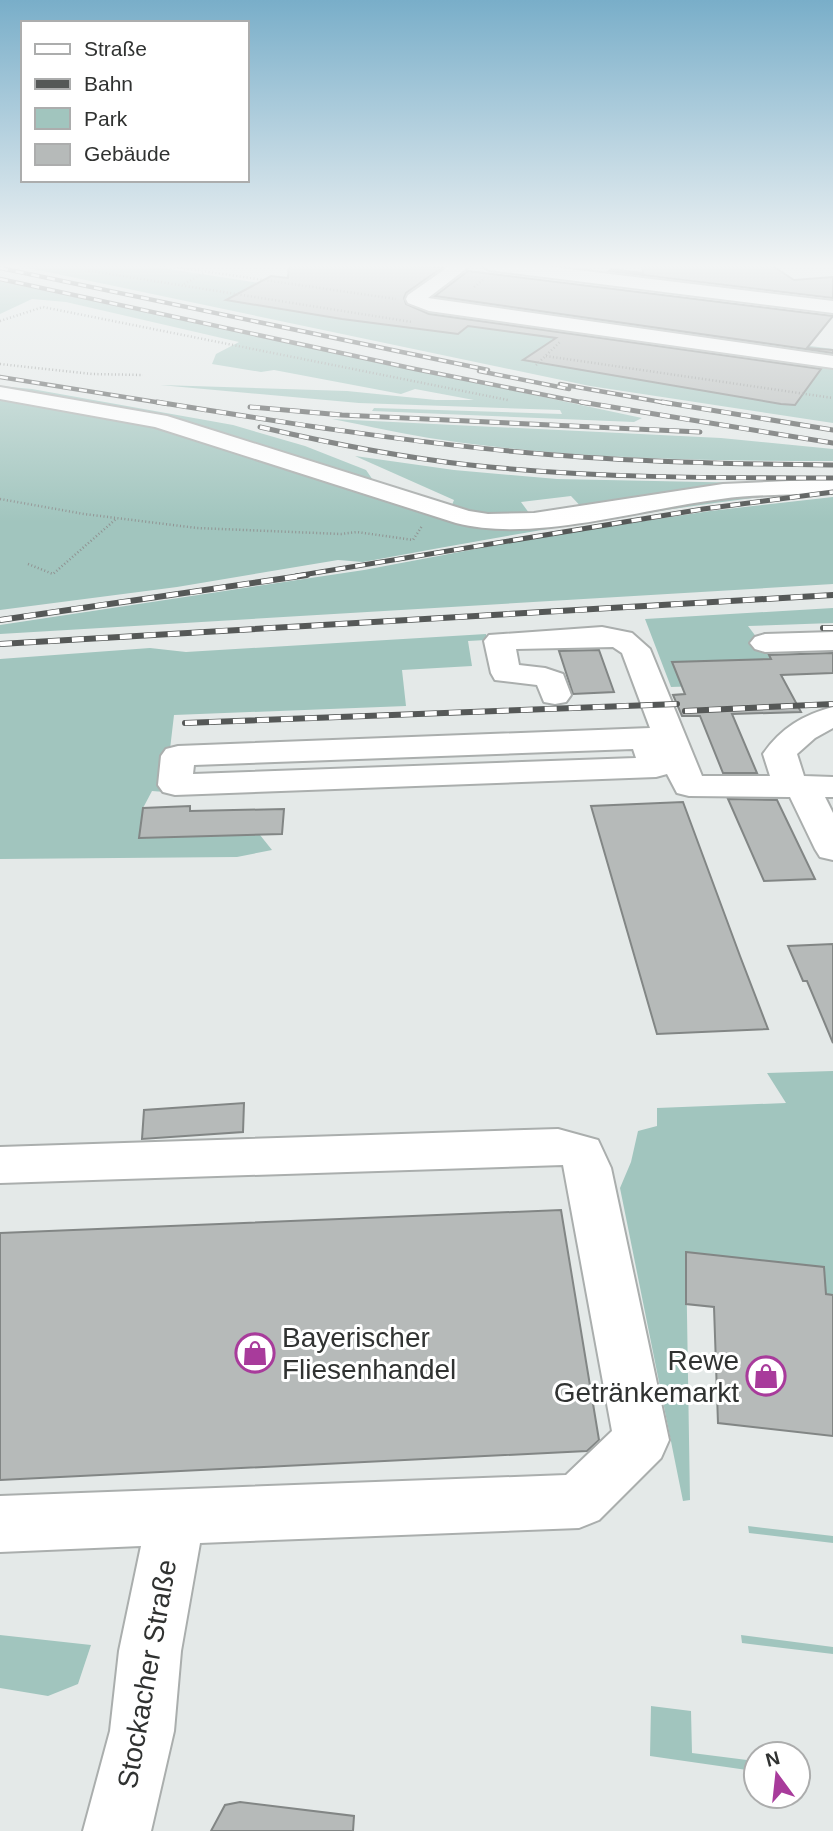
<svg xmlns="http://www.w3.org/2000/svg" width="833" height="1831" font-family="Helvetica,sans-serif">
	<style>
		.green { fill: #a1c5be }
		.building { fill: #b6bab9; stroke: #828685; stroke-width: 2 }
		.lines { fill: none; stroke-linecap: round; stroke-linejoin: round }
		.minor-casing { stroke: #aaaead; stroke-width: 4 }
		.path { stroke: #909392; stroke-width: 2.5; stroke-dasharray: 1 2.5; stroke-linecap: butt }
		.minor { fill: #fff; fill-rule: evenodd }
		.rail-far2-casing { stroke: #555857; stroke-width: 4.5 }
		.rail-far1-casing { stroke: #555857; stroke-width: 5 }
		.rail-casing { stroke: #555857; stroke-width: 6 }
		.rail-far2 { stroke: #fff; stroke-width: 2.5; stroke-dasharray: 8; stroke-linecap: butt }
		.rail-far1 { stroke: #fff; stroke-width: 3.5; stroke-dasharray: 10; stroke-linecap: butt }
		.rail { stroke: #fff; stroke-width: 4.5; stroke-dasharray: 12; stroke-linecap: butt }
		.labels { text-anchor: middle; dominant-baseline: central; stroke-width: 6; stroke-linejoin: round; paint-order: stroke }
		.near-poi-label { font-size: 28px; fill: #303231; stroke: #fff; text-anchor: start }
		.near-street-label { font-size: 28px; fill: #303231; stroke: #fff }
	</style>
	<rect width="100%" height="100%" fill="#e4e9e8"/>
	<path class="green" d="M14,265h129l260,40 30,-10 400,54v74l-243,-37z
		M0,281l642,137 -8,4 -262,-11 2,-3 188,6 -2,-4 -201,-7 -199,-18 187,6 89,9h38l-59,-11 -14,5 -127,-24 -13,2 -49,-8 4,-10 23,-12 -173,-40 -34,-3 -32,15z
		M0,386l32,3 201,36 72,21 61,24 9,13 -178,-54 -197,-38z
		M0,397l156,24 306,99 265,-24 74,-4c-147,17 -292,43 -438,70l-25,-2 -161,27 -177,23z
		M332,419l389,19 112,11v12c-130,0 -262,-2 -390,-21 -37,-5 -74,-14 -111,-21z
		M355,456l99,14 103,9 247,5 -219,27 -14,-15 -50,6 11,15 -20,3 -56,-9 -4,-6 2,-5z
		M833,497v87l-833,50v-9l364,-55 175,-33 171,-26z
		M833,608v15l-85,3 18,24 18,33 -113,4 -26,-68z
		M486,634v6l-18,1 4,25 -70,4 4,36 -232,9 -9,77 -13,-1 -9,17 -3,30 120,-3 12,15 -35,7 -237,2v-200l150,-11 36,4z
		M833,1071v224l-7,-1 -3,-27 -137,-14 4,247 -7,1 -63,-313 11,-26 7,-31 19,-5v-18l129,-5 -19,-30z
		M748,1526l85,10v7l-84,-10z
		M0,1635l91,10 -13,39 -30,12 -48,-8z
		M741,1635l92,12v7l-91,-11z
		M651,1706l40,5 1,42 55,7v10l-97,-14z"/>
	<path class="building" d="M289,265l154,2 -37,26 -2,5 2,6 23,10 392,55 -26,36 -14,-1 -258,-44 33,-22 -88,-12 -10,8 -116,-15 -116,-19 45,-24 17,2z
		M642,265h129l23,15 39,-3v21l-224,-27 2,-2 32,4z
		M468,271l365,45 -26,32 26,2v3l-398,-57z
		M599,650l15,42 -41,2 -14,-43z
		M833,653v20l-52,2 20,37 -69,2 25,59h-34l-23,-57h-18l-9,-21 12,-1 -13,-32 99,-3 -2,-4z
		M728,799l49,1 38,79 -51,2z
		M683,802l57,154 28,73 -111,5 -66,-228z
		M190,806v5l94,-2 -2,25 -143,4 4,-30z
		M833,944v99l-26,-62h-4l-15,-35z
		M244,1103l-1,29 -101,7 2,-29z
		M561,1210l38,230 -12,11 -587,29v-247z
		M686,1252l138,15 2,27 7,1v141l-115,-13 -4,-116 -28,-3z
		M240,1802l114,14 -1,15h-142l14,-26z"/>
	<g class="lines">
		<g class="minor-casing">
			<path id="minor" d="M451,265h20l-43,33 405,58v12l-404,-57 -21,-8 -2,-4 2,-4z
				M481,265h55l297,36v12l-344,-43z
				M0,387l167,29 302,95 19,3 46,-1 189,-29 110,-5v14c-37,2 -76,1 -112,6 -80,10 -188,44 -265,24l-301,-96 -155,-28z
				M602,627l30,6 18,16 52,127h68l-7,-22c18,-26 40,-39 70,-47v21l-18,10 -18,16 7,22 29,1v20h-8l8,16v47l-13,-3 -5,-8 -25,-52 -101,-1 -12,-3 -10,-19 -11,3 -481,18 -12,-3 -5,-7 3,-29 5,-7 12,-3 472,-18 -28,-75 -9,-6 -97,2 3,16 26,3 18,6 8,21 -5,7 -11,2 -11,-2 -7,-17 -42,-5 -4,-7 -7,-32 5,-6zM633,749l3,9 -443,16 1,-9z
				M833,632v18l-68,2 -10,-3 -5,-6 5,-6 10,-3z
				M558,1129l40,11 13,28 58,272 -8,18 -62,62 -20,8 -379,15 -19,108 -7,80 -23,100h-68l27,-100 9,-80 22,-105 -141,6v-56l566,-21 46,-44 -49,-266 -563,18v-36z"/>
		</g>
		<path class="path" d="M160,265l236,34
			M85,270l327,52
			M184,284l20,-11
			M474,287l9,-7
			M0,321l43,-14 465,93
			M546,356l287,42
			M0,364l92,10 51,1
			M536,365l24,-23
			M0,499l84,15 113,14 144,6 16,-2 56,8 9,-14
			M28,564l25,10 63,-55"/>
		<use href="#minor" class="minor"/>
		<g class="rail-far2-casing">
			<path id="rail-far2" d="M0,268l488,102
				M0,279l415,90 175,35
				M479,371l90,18
				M0,377l168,27
				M560,384l112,20"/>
		</g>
		<g class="rail-far1-casing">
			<path id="rail-far1" d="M157,402c124,20 248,40 374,51 100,9 201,11 302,12
				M581,402l252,41
				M662,402l171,28
				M250,407l92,8 358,17
				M260,427c69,16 139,30 210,38 121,13 242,13 363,13
				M296,576l407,-67 130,-17"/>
		</g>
		<g class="rail-casing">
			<path id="rail" d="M0,620l307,-45
				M823,628h10
				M0,644l833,-49
				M685,711l148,-7
				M185,723l492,-19"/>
		</g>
		<use href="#rail-far2" class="rail-far2"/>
		<use href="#rail-far1" class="rail-far1"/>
		<use href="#rail" class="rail"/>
	</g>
	<linearGradient id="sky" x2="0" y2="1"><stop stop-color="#79aec9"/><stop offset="0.51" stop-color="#f3f5f5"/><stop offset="1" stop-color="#f3f5f5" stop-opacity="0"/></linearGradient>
	<rect width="833" height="522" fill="url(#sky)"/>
	<defs>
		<g id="shop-ring" transform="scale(2.0125)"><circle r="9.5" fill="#fff" stroke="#a83b9b" stroke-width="1.5"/><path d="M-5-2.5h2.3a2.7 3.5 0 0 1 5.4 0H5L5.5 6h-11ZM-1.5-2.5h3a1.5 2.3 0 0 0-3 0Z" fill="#a83b9b"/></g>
	</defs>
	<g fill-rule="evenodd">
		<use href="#shop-ring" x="255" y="1353"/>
		<use href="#shop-ring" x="766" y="1376"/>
	</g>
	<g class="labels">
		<g class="near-poi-label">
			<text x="282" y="1337">Bayerischer<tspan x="282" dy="32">Fliesenhandel</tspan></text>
			<text x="739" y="1360" text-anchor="end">Rewe<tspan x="739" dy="32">Getränkemarkt</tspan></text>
		</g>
		<g class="near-street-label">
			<text transform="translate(147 1674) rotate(-80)">Stockacher Straße</text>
		</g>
	</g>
	<rect x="21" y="21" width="228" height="161" fill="#ffffff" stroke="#acadad" stroke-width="2"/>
	<rect x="35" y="44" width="35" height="10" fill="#ffffff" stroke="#acadad" stroke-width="2"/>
	<text x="84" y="56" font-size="21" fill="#303231">Straße</text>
	<rect x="35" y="79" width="35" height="10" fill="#555857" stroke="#acadad" stroke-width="2"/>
	<text x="84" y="91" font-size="21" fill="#303231">Bahn</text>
	<rect x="35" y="108" width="35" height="21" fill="#a1c5be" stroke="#acadad" stroke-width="2"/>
	<text x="84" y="126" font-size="21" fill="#303231">Park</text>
	<rect x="35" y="144" width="35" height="21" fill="#b6bab9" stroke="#acadad" stroke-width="2"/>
	<text x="84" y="161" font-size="21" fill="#303231">Gebäude</text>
	<g transform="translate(777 1775) rotate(345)"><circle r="33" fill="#ffffff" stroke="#acadad" stroke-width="2"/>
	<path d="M0-5L12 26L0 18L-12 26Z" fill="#a83b9b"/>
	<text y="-10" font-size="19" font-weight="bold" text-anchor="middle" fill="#303231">N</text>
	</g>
</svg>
